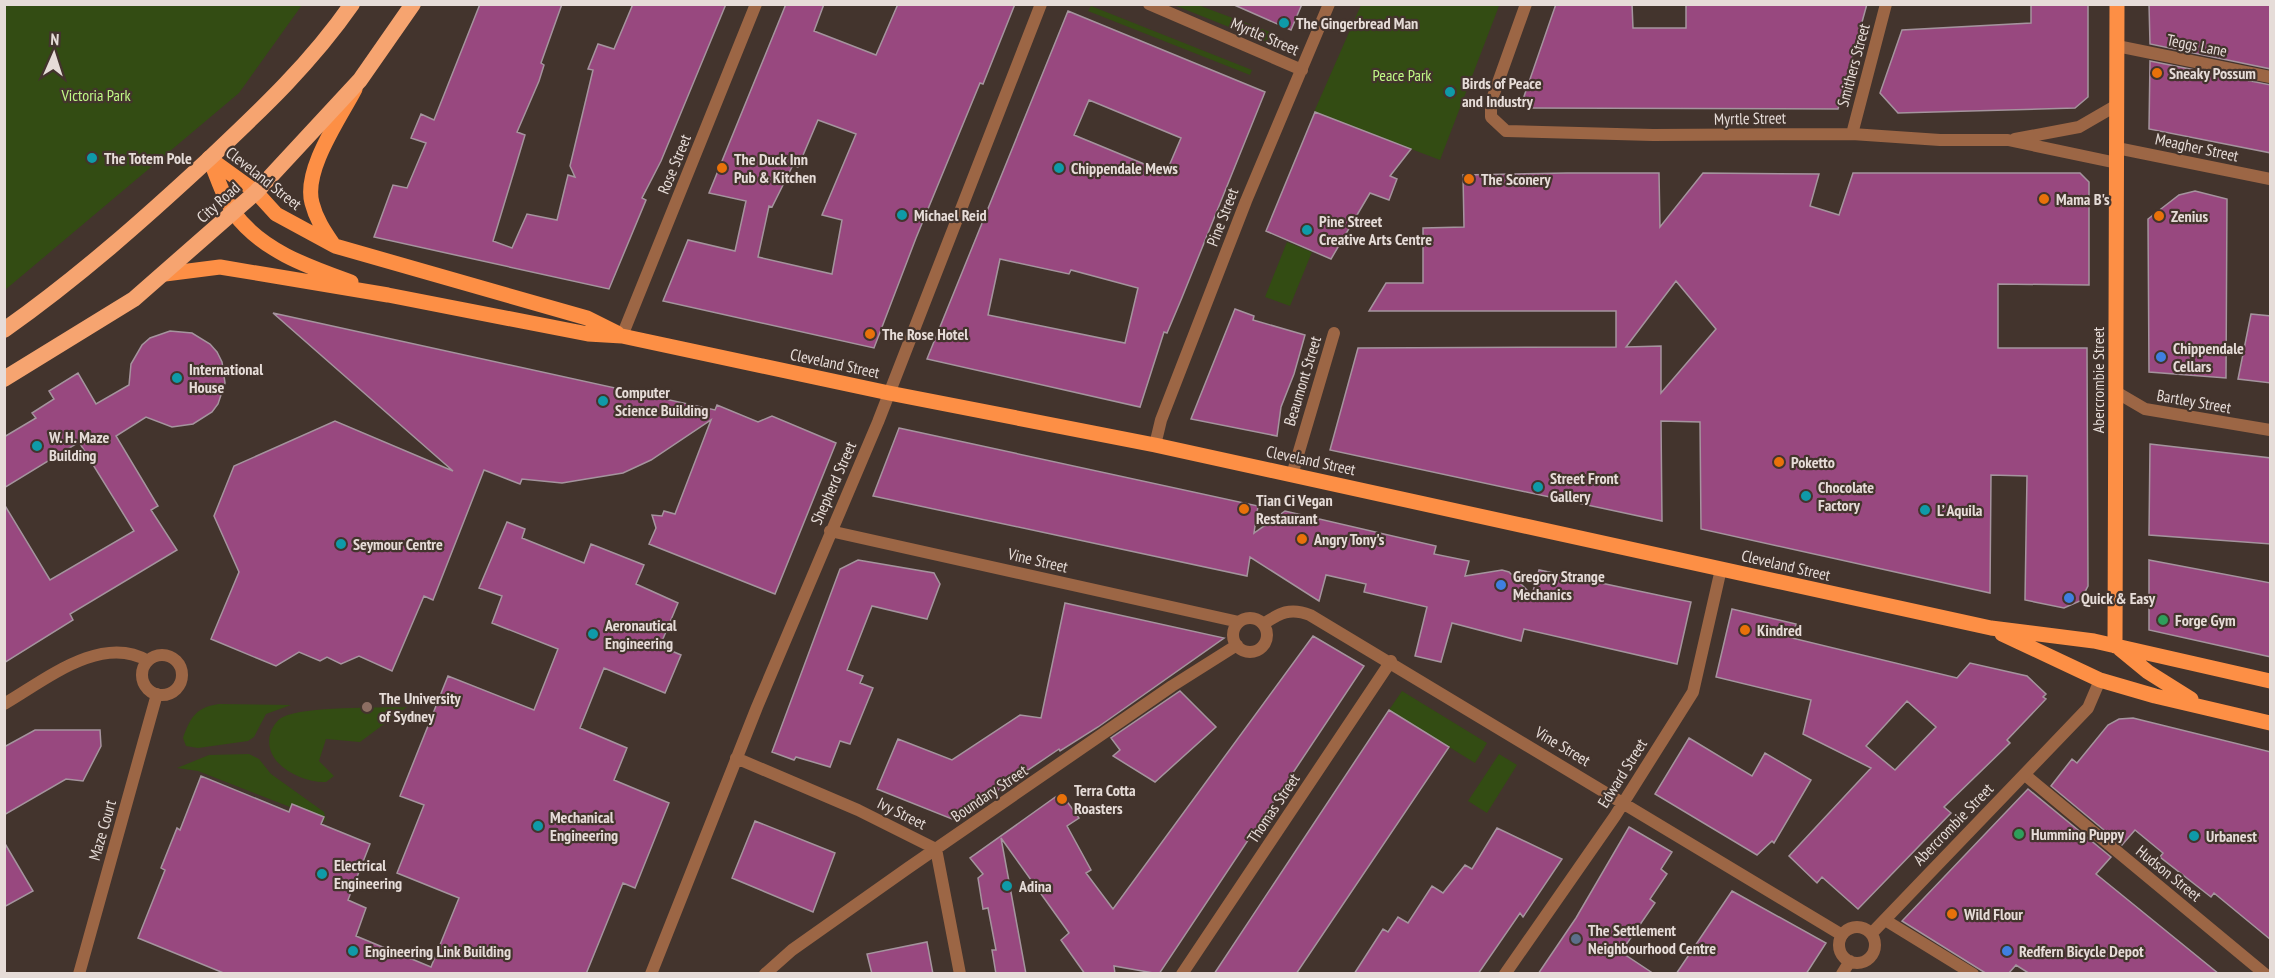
<svg xmlns="http://www.w3.org/2000/svg" width="2275" height="978" font-family="'PT Sans Narrow',sans-serif">
	<style>
		.green { fill: #334c13 }
		.building { fill: #98487f; stroke: #a5949e; stroke-width: 1.5; fill-rule: evenodd }
		.lines { fill: none; stroke-linecap: round; stroke-linejoin: round }
		.minor { stroke: #9c6645; stroke-width: 12 }
		.tertiary { stroke: #9c6645; stroke-width: 12 }
		.primary { stroke: #fd8f45; stroke-width: 15 }
		.trunk { stroke: #f6a470; stroke-width: 16 }
		.culture-dot { fill: #0f9aa8; stroke: #43342d; stroke-width: 2 }
		.food-dot { fill: #e8710a; stroke: #43342d; stroke-width: 2 }
		.shop-dot { fill: #3f7fe0; stroke: #43342d; stroke-width: 2 }
		.leisure-dot { fill: #2e9e5b; stroke: #43342d; stroke-width: 2 }
		.education-dot { fill: #8d6e63; stroke: #43342d; stroke-width: 2 }
		.service-dot { fill: #5c6f8a; stroke: #43342d; stroke-width: 2 }
		.labels { text-anchor: middle; dominant-baseline: central; stroke-width: 4.5; stroke-linejoin: round; paint-order: stroke }
		.poi-label { font-size: 16px; font-weight: bold; fill: #e6dcd8; stroke: #43342d; text-anchor: start }
		.street-label { font-size: 16px; fill: #e6dcd8; stroke: #43342d }
		.park-label { font-size: 16px; fill: #c0f986; stroke: #43342d }
	</style>
	<rect width="100%" height="100%" fill="#43342d"/>
	<path class="green" d="M5,4h297v1l-63,88 -234,197z
		M1494,4l5,2 -59,154 -126,-48 47,-107z
		M1174,5h24l75,28 -4,10z
		M1091,6l161,64 -2,5 -162,-64z
		M1287,242l25,10 -22,54 -25,-9z
		M1402,691l85,52 -12,20 -86,-53z
		M219,704l72,1 -25,9 -12,23 -6,4 -50,7 -12,-2 -3,-8c7,-20 13,-31 36,-34z
		M407,707l-47,35 -34,-3 -7,22 15,15 -8,6c-26,1 -66,-20 -55,-51 3,-6 6,-11 12,-14 22,-11 96,-9 124,-10z
		M249,754l10,5 12,15 53,38 2,9 -128,-50 -21,-3 32,-13z
		M1499,754l18,11 -30,48 -19,-12z"/>
	<path class="building" d="M480,4h82l-21,59 3,2 -5,16 -22,51 8,3 -32,106 19,7 15,-34 30,6 11,-45 7,2 -5,-11 23,-96 -5,-1 10,-25 16,5 19,-45h93l-65,157 -19,37 4,2 -37,89 -235,-52 19,-52 14,3 19,-45 -15,-5 10,-24 13,6z
		M786,4h38l-10,27 62,24 22,-51h117l-32,80 -3,-1 -64,155 -42,110 -211,-47 25,-61 47,11 11,-50 -37,-8zM818,120l38,14 -34,81 20,5 -10,54 -74,-17 11,-51 3,1 21,-42 5,2z
		M1232,4h70l-11,26z
		M1556,4h76l1,24h53v-24h181l-29,105 -318,-1z
		M2031,4h57v93l-13,11 -177,5 -18,-20 22,-63 129,-7z
		M2149,4h122v65l-121,-25z
		M1068,11l197,81 -84,208 -14,33 -3,-1 -24,75 -213,-48zM1089,100l92,38 -15,35 -92,-38zM1000,259l69,15 2,-4 67,18 -13,55 -137,-28z
		M2150,61l121,24v68l-122,-24z
		M1315,112l96,37 -21,27 7,3 -8,21 -19,-7 -39,66 -65,-28z
		M1567,173h92l1,54 43,-54 116,1 -9,32 29,9 14,-42h227l9,9v103l-91,-1v64h89l1,238 -8,15 -16,7 -39,-8 2,-124 -36,-1 -1,118 -289,-64 -1,-107 -39,-1 1,100 -332,-71 28,-102 258,-1v-36h-247l17,-28h37v-55l41,-1 -1,-52zM1676,281l40,48 -55,64v-47l-35,1z
		M2195,191l32,8 -1,179 -77,-6 -1,-153 31,-24z
		M1235,309l19,7 -1,4 52,15 -11,39 -13,33 -4,29 -86,-17z
		M273,313l442,97 2,-5 41,17 14,-6 64,27 -61,151 -126,-50 7,-16 -4,-13 10,1 2,-5 11,3 36,-94 -60,40 -28,13 -61,10 -40,-4 -2,5 -36,-14 -51,130 -9,-4 -32,75 -33,-15 -18,8 -14,-7 -7,4 -21,-9 -23,14 -65,-27 28,-67 -25,-56 20,-50 101,-45 118,50z
		M2251,314l20,2v67l-33,-4z
		M170,331l22,2 18,11 7,8 5,10 3,21 -7,21 -6,8 -19,12 -21,3 -26,-10 -30,19 42,70 -7,4 26,40 -107,64 3,6 -69,43v-159l46,76 84,-49 -55,-89 -75,46v-51l32,-19 -4,-5 22,-14 -5,-8 29,-18 18,31 33,-19 2,-21 11,-19 8,-7z
		M899,428l359,78 -4,27 31,-22 151,35 -2,8 35,7 -4,15 37,-6 7,2 23,23 7,-25 152,32 -14,62 -153,-35 -3,12 -69,-18 -11,39 -26,-6 12,-49 -63,-15 2,-8 -40,-9 -7,26 -69,-44 -3,19 -374,-80z
		M2150,444l121,14v86l-122,-9z
		M507,522l18,7 -3,9 62,25 7,-19 53,21 -8,19 42,19 -18,43 21,9 -16,38 -61,-25 -24,60 47,20 -13,32 55,23 -34,85 -12,-5 -37,91h-360l-88,-36 27,-68 -4,-2 16,-40 3,2 21,-54 88,36 3,-8 32,13 -3,7 49,20 -22,56 18,8 -10,28 75,31 28,-69 -62,-25 27,-68 -24,-9 48,-120 86,34 24,-61 -66,-26 10,-27 -23,-8z
		M858,560l76,13 6,11 -13,35 -55,-13 -25,64 16,6 -3,7 13,5 -23,56 -10,-3 -10,26 -34,-10 -2,3 -22,-8 68,-183z
		M2149,560l122,23v74l-122,-27z
		M1065,603l159,35 -126,89 -38,24 -1,-2 -62,42 1,2 -41,28 -80,-32 21,-50 54,21 68,-45 21,3z
		M1732,609l64,15 -4,14 165,40 13,-15 57,13 19,18 -3,3 3,2 -39,41 3,3 -66,64 7,6 -93,96 -36,-32 -5,6 -28,-27 82,-88 -68,-34 8,-34 -95,-23zM1907,701l29,26 -41,43 -29,-24z
		M1313,636l51,30 -205,308 -45,-8 1,8h-30l-24,-34 8,-7 -68,-95 25,136h-30l-4,-24h4l-8,-42 -5,1 -5,-31 5,-4 -13,-16 91,-65 18,25 -12,8 24,44 -5,3 27,36z
		M1180,691l36,36 -61,55 -42,-26 7,-6 -9,-12z
		M1389,710l60,37 -153,227h-82z
		M2133,718l138,34v188l-57,-47 -3,4 -51,-40 3,-4 -28,-23 -13,15 -71,-59 21,-27 5,4 31,-38 11,-6z
		M35,730h65l1,16 -18,35 -17,-2 -62,36v-68z
		M1689,738l63,38 13,-23 46,27 -37,63 -2,-2 -15,14 -102,-61z
		M2028,789l83,68 -15,17 123,100h-189l-14,-9 -8,9h-21l-85,-53z
		M755,821l80,32 -22,59 -81,-34z
		M1629,827l43,25 -11,17 6,5 -17,25 5,4 -34,49 33,22h-116l38,-56z
		M1497,828l65,31 -39,58 -3,-4 -42,61h-124l29,-45 5,3 10,-15 10,6 24,-37 11,7 22,-28 7,4z
		M4,842l29,49 -29,16z
		M1732,891l94,52 -20,31h-130z
		M927,942l6,32h-61l-5,-20z"/>
	<g class="lines">
		<path class="minor" d="M1149,4l153,66
			M1526,4l-35,98v15l15,14 147,4 199,-1 88,6h68l109,23
			M2117,46l153,31
			M1852,134l34,-130
			M2015,139l64,-12 38,-22
			M2117,148l153,31
			M622,336l134,-332
			M2116,392l29,17 125,21
			M1155,445l6,-25 85,-219 83,-197
			M1292,475l42,-142
			M830,531l409,91
			M1233 635a17 17 0 1 1 34 0a17 17 0 1 1-34 0Z
			M1263,624c17,-11 27,-17 47,-9l532,320
			M142 675a20 20 0 1 1 40 0a20 20 0 1 1-40 0Z
			M4,704c40,-23 97,-71 144,-43
			M736,758l122,52 78,39 24,125
			M2025,775l240,199
			M1885,920l88,54
			M79,974l78,-280
			M651,974l106,-267 121,-285 163,-418
			M765,974l27,-24 116,-82 264,-182 65,-41
			M1182,974l209,-313
			M1505,974l110,-158 78,-124 28,-123"/>
		<path class="tertiary" d="M1839 945a18 18 0 1 1 36 0a18 18 0 1 1-36 0Z
			M1871,934l217,-226 12,-28
			M1842,974l8,-13"/>
		<path class="primary" d="M209,158l47,34 20,22 59,32 252,72 30,15
			M209,158c8,17 14,40 25,55 28,38 75,54 117,69
			M333,244c-9,-13 -17,-25 -21,-41 -9,-33 28,-85 43,-114
			M165,274l55,-7 168,28 200,39 34,2 267,57 266,52 836,183 103,13 176,40
			M2002,634l98,46 55,16 115,27
			M2115,646l2,-642
			M2120,649l28,23 43,27"/>
		<path class="trunk" d="M4,330c75,-53 139,-110 206,-172 52,-49 101,-95 142,-154
			M4,379l130,-80 122,-107 104,-112 53,-76"/>
	</g>
	<g class="culture-dot">
		<circle cx="1284" cy="23" r="6"/>
		<circle cx="1450" cy="92" r="6"/>
		<circle cx="92" cy="158" r="6"/>
		<circle cx="1059" cy="168" r="6"/>
		<circle cx="902" cy="215" r="6"/>
		<circle cx="1307" cy="230" r="6"/>
		<circle cx="177" cy="378" r="6"/>
		<circle cx="603" cy="401" r="6"/>
		<circle cx="37" cy="446" r="6"/>
		<circle cx="1538" cy="487" r="6"/>
		<circle cx="1806" cy="496" r="6"/>
		<circle cx="1925" cy="510" r="6"/>
		<circle cx="341" cy="544" r="6"/>
		<circle cx="593" cy="634" r="6"/>
		<circle cx="538" cy="826" r="6"/>
		<circle cx="2194" cy="836" r="6"/>
		<circle cx="322" cy="874" r="6"/>
		<circle cx="1007" cy="886" r="6"/>
		<circle cx="353" cy="951" r="6"/>
	</g>
	<g class="food-dot">
		<circle cx="2157" cy="73" r="6"/>
		<circle cx="722" cy="168" r="6"/>
		<circle cx="1469" cy="179" r="6"/>
		<circle cx="2044" cy="199" r="6"/>
		<circle cx="2159" cy="216" r="6"/>
		<circle cx="870" cy="334" r="6"/>
		<circle cx="1779" cy="462" r="6"/>
		<circle cx="1244" cy="509" r="6"/>
		<circle cx="1302" cy="539" r="6"/>
		<circle cx="1745" cy="630" r="6"/>
		<circle cx="1062" cy="799" r="6"/>
		<circle cx="1952" cy="914" r="6"/>
	</g>
	<g class="shop-dot">
		<circle cx="2161" cy="357" r="6"/>
		<circle cx="1501" cy="585" r="6"/>
		<circle cx="2069" cy="598" r="6"/>
		<circle cx="2007" cy="951" r="6"/>
	</g>
	<g class="leisure-dot">
		<circle cx="2163" cy="620" r="6"/>
		<circle cx="2019" cy="834" r="6"/>
	</g>
	<circle class="education-dot" cx="367" cy="707" r="6"/>
	<circle class="service-dot" cx="1576" cy="939" r="6"/>
	<g class="labels">
		<g class="poi-label">
			<text x="1296" y="23">The Gingerbread Man</text>
			<text x="2169" y="73">Sneaky Possum</text>
			<text x="1462" y="83">Birds of Peace<tspan x="1462" dy="18">and Industry</tspan></text>
			<text x="104" y="158">The Totem Pole</text>
			<text x="734" y="159">The Duck Inn<tspan x="734" dy="18">Pub &amp; Kitchen</tspan></text>
			<text x="1071" y="168">Chippendale Mews</text>
			<text x="1481" y="179">The Sconery</text>
			<text x="2056" y="199">Mama B's</text>
			<text x="914" y="215">Michael Reid</text>
			<text x="2171" y="216">Zenius</text>
			<text x="1319" y="221">Pine Street<tspan x="1319" dy="18">Creative Arts Centre</tspan></text>
			<text x="882" y="334">The Rose Hotel</text>
			<text x="2173" y="348">Chippendale<tspan x="2173" dy="18">Cellars</tspan></text>
			<text x="189" y="369">International<tspan x="189" dy="18">House</tspan></text>
			<text x="615" y="392">Computer<tspan x="615" dy="18">Science Building</tspan></text>
			<text x="49" y="437">W. H. Maze<tspan x="49" dy="18">Building</tspan></text>
			<text x="1791" y="462">Poketto</text>
			<text x="1550" y="478">Street Front<tspan x="1550" dy="18">Gallery</tspan></text>
			<text x="1818" y="487">Chocolate<tspan x="1818" dy="18">Factory</tspan></text>
			<text x="1256" y="500">Tian Ci Vegan<tspan x="1256" dy="18">Restaurant</tspan></text>
			<text x="1937" y="510">L’ Aquila</text>
			<text x="1314" y="539">Angry Tony's</text>
			<text x="353" y="544">Seymour Centre</text>
			<text x="1513" y="576">Gregory Strange<tspan x="1513" dy="18">Mechanics</tspan></text>
			<text x="2081" y="598">Quick &amp; Easy</text>
			<text x="2175" y="620">Forge Gym</text>
			<text x="605" y="625">Aeronautical<tspan x="605" dy="18">Engineering</tspan></text>
			<text x="1757" y="630">Kindred</text>
			<text x="379" y="698">The University<tspan x="379" dy="18">of Sydney</tspan></text>
			<text x="1074" y="790">Terra Cotta<tspan x="1074" dy="18">Roasters</tspan></text>
			<text x="550" y="817">Mechanical<tspan x="550" dy="18">Engineering</tspan></text>
			<text x="2031" y="834">Humming Puppy</text>
			<text x="2206" y="836">Urbanest</text>
			<text x="334" y="865">Electrical<tspan x="334" dy="18">Engineering</tspan></text>
			<text x="1019" y="886">Adina</text>
			<text x="1964" y="914">Wild Flour</text>
			<text x="1588" y="930">The Settlement<tspan x="1588" dy="18">Neighbourhood Centre</tspan></text>
			<text x="365" y="951">Engineering Link Building</text>
			<text x="2019" y="951">Redfern Bicycle Depot</text>
		</g>
		<g class="street-label">
			<text transform="translate(1265 36) rotate(23)">Myrtle Street</text>
			<text transform="translate(2197 45) rotate(11)">Teggs Lane</text>
			<text transform="translate(1853 65) rotate(-75)">Smithers Street</text>
			<text transform="translate(1750 118) rotate(-1)">Myrtle Street</text>
			<text transform="translate(2197 147) rotate(12)">Meagher Street</text>
			<text transform="translate(674 164) rotate(-68)">Rose Street</text>
			<text transform="translate(264 178) rotate(38)">Cleveland Street</text>
			<text transform="translate(218 202) rotate(-42)">City Road</text>
			<text transform="translate(1222 217) rotate(-69)">Pine Street</text>
			<text transform="translate(835 363) rotate(12)">Cleveland Street</text>
			<text transform="translate(2098 380) rotate(-90)">Abercrombie Street</text>
			<text transform="translate(1302 381) rotate(-73)">Beaumont Street</text>
			<text transform="translate(2194 401) rotate(10)">Bartley Street</text>
			<text transform="translate(1311 460) rotate(12)">Cleveland Street</text>
			<text transform="translate(833 483) rotate(-66)">Shepherd Street</text>
			<text transform="translate(1038 560) rotate(13)">Vine Street</text>
			<text transform="translate(1786 565) rotate(13)">Cleveland Street</text>
			<text transform="translate(1563 746) rotate(31)">Vine Street</text>
			<text transform="translate(1622 773) rotate(-58)">Edward Street</text>
			<text transform="translate(989 793) rotate(-34)">Boundary Street</text>
			<text transform="translate(1273 808) rotate(-56)">Thomas Street</text>
			<text transform="translate(902 813) rotate(26)">Ivy Street</text>
			<text transform="translate(1953 824) rotate(-46)">Abercrombie Street</text>
			<text transform="translate(102 830) rotate(-74)">Maze Court</text>
			<text transform="translate(2169 873) rotate(39)">Hudson Street</text>
		</g>
		<g class="park-label">
			<text x="1402" y="75">Peace Park</text>
			<text x="96" y="95">Victoria Park</text>
		</g>
	</g>
	<rect width="2275" height="978" fill="none" stroke="#e6dcd8" stroke-width="12"/>
	<g transform="translate(54 54) rotate(3)" stroke="#43342d" stroke-width="4.5" paint-order="stroke">
	<path d="M0-4.5L10 22L0 15L-10 22Z" fill="#e6dcd8"/>
	<text y="-9" font-size="16" font-weight="bold" text-anchor="middle" fill="#e6dcd8">N</text>
	</g>
</svg>
